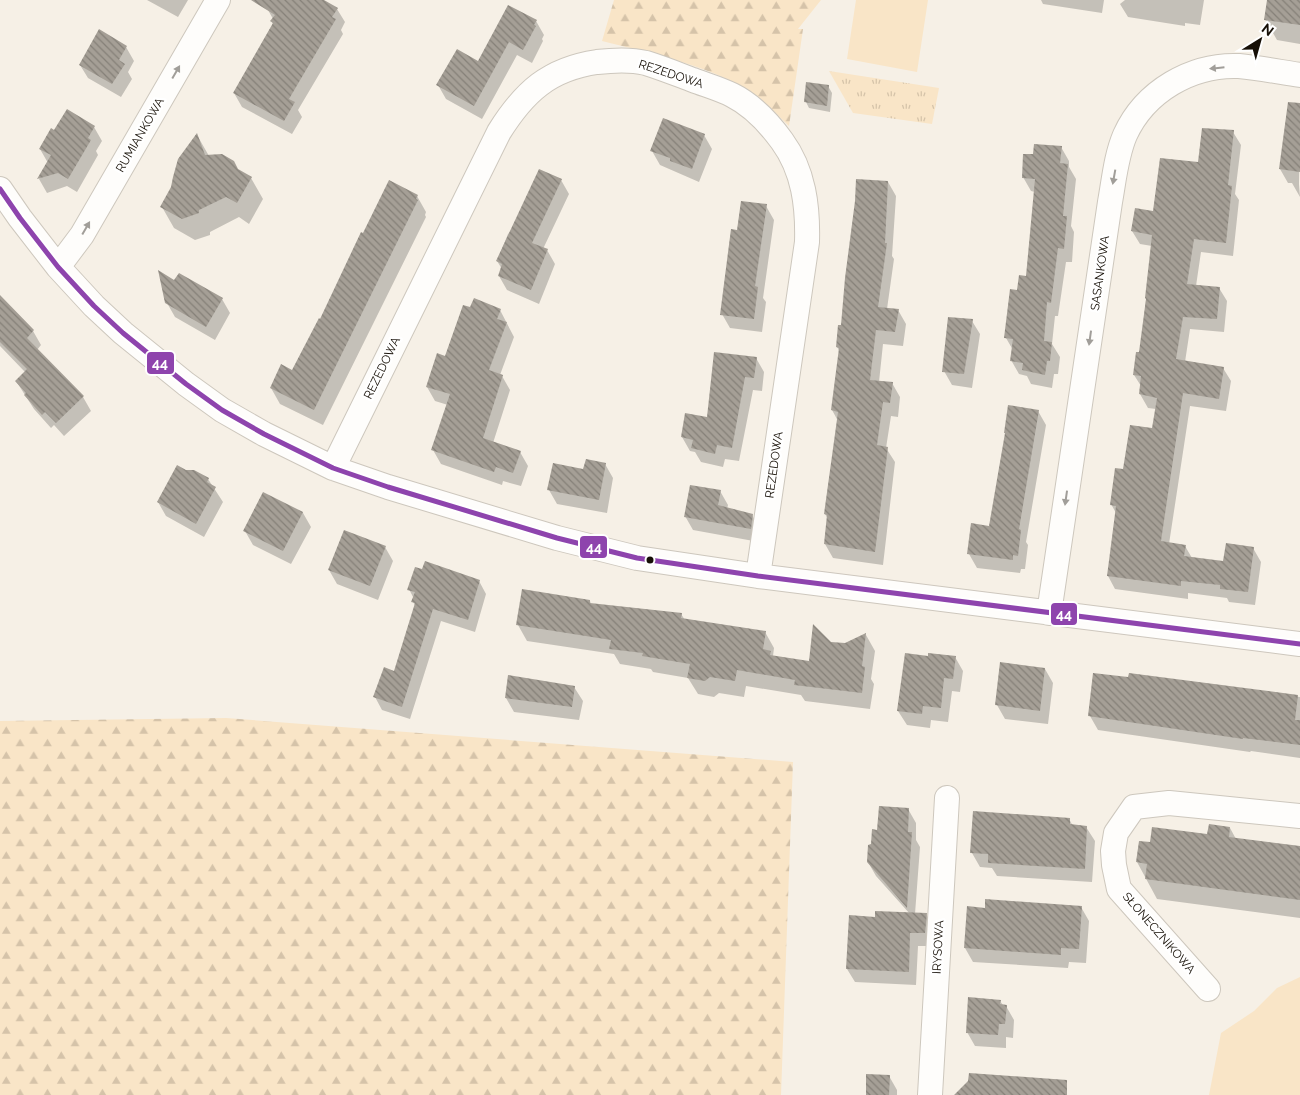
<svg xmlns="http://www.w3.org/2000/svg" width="1300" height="1095" font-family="Raleway,sans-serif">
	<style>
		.grass { fill: #f9e5c7 }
		.forest { fill: url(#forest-firs) }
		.park { fill: url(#park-tufts) }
		.shadow { fill: #0003 }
		.building { fill: url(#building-back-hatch) }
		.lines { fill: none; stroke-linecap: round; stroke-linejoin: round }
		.street-casing { stroke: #cdc7bd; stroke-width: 26 }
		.street { stroke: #fefdfb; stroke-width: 24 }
		.bus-1-casing { stroke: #fff; stroke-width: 9 }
		.bus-1 { stroke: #8e44ad; stroke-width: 5 }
		.oneway { fill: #a19e99 }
		.bus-dot { fill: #160f06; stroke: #fff; stroke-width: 2 }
		.labels { text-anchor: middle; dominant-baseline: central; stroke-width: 5; stroke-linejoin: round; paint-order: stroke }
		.street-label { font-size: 12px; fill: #160f06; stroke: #fff }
		.line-badge { stroke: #fff; stroke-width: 2 }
		.badge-label { font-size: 14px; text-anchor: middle; font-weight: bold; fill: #fff }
	</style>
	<defs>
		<pattern id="forest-firs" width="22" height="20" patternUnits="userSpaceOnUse" patternTransform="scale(1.25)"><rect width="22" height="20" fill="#f9e5c7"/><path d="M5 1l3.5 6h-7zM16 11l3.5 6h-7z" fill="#d5c3a9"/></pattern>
		<pattern id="park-tufts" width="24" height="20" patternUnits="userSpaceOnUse" patternTransform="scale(1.25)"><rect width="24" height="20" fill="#f9e5c7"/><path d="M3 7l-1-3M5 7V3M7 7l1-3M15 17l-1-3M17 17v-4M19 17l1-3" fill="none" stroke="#d5c3a9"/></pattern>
		<pattern id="building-back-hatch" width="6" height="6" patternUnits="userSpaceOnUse" patternTransform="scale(1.25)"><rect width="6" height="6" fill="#a59f96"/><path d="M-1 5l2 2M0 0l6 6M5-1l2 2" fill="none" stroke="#858078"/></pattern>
	</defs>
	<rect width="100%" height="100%" fill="#f6f0e6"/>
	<path class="grass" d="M856,0h72l-11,72 -70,-13z
		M1300,977v118h-91l12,-62 33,-22 23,-23z"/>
	<path class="forest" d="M614,0h207l-23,29h5l-14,97c-13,-12 -26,-27 -41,-36 -41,-25 -99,-37 -146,-49z
		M226,718l567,44 -12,333h-781v-374z"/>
	<path class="park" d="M829,71l110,17 -7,36 -79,-11z"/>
	<path class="shadow" d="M147,0h41l-10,17z
		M274,0h47l16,9 8,13 -4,8 2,4 -45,76 4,7 -10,17 -50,-27 -8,-14 39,-69 -1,-2 1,-3 -5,-9z
		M1041,0h63l-2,13 -59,-9z
		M1125,0h79l-4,25 -15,-2v3l-57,-9 -8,-13z
		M1268,0h32v44l-23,-4 -12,-21z
		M536,21l8,14 -2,4 1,2 -11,22 -15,-8 -35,64 -36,-20 -8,-14 41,-22z
		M126,47l8,14 -6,11 4,7 -11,18 -33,-19 -8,-13z
		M828,86l4,7 -2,19 -21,-4 -3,-6z
		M1300,119l-1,65 1,13 -8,-14h-4l-8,-14z
		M94,127l8,14 -6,10 2,4 -21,37 -10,-6 -20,7 -8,-14 9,-16 -8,-14 14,-17z
		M1233,132l8,13 -6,49 4,6 -6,56 -32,-4 -5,34 23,2 8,13 -3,31 -34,-3 -5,33 38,6 8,13 -5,30 -36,-5 -21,138 16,2 7,12 32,5 29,-15 8,14 -6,43 -26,-3 -2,-4 -39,-5v6l-73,-10 -7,-13 8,-63 -5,-9 13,-33 29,-41 3,-21 -8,-1 -8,-14 1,-8 -7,-11 6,-21 12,-108 -12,-2 -8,-13 22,-19 45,-49z
		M197,135l12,21 42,22 12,21 -14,25 -10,-7 -29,15v3l-15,5 -21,-12 -12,-21z
		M704,135l8,14 -13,33 -39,-17 -8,-14z
		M1061,147l8,14v6l7,12 -5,47 3,6 -2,30h-6l-8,54h-3l-3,28 8,13 -2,17h-4l-2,14 -21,-4 -4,-8 -8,-2 -8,-14 2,-10 -7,-12 12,-47 9,-13 8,-86 -4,-1 -8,-14 12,-21z
		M561,180l8,14 -26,55 4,1 8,14 -16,40 -32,-14 -8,-14 3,-7 -5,-8 11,-27z
		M888,182l8,14 -4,60 2,3 -7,50 11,1 8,14 -3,22 -20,-2 -4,38 13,1 8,14 -2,20 -7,-1 -5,32 9,14 -12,103 -50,-7 -8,-14 3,-25 -3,-5 13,-93 -6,-11 8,-58 -3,-5 5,-20z
		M417,196l9,16 -1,3 1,2 -103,208 -43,-21 -9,-16 22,-16 28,-51 43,-86z
		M766,206l8,14 -11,78 3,4 -4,30 -32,-4 -8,-14 16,-82z
		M175,282l47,17 8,14 -15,27 -40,-23 -8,-14z
		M0,296l33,35 8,14 -4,5 46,47 8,14 -27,25 -10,-11 -3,3 -17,-19 -18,-28 9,-9 -25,-26z
		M471,309l29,1 14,27 -14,38 2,1 8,14 -17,53 27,9 8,14 -7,20 -18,-5 -1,4 -61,-21 -8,-14 15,-45 -13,-4 -8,-14 19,-29z
		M972,321l8,13 -8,54 -20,-3 -8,-14z
		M756,358l8,14 -2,19 -9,-1 -14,71 -14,-2 -2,8 -22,-5 -6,-10 -5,-1 -8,-14 26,-19z
		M1038,411l8,14 -20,117 2,3 -3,24h-4l-1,4 -43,-5 -8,-14 21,-27z
		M605,464l8,14 -6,35 -50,-9 -8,-14 35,-19z
		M208,479l15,23 -19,35 -38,-21 -8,-14z
		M720,491l8,14 -1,4 25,6 8,15 -1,12 -66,-12 -8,-14z
		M263,494l40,19 8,14 -20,37 -38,-19 -8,-14z
		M385,547l8,14 -15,39 -41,-16 -8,-14z
		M479,581l7,13 -11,38 -34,-11 -31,98 -28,-9 -7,-13 20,-25 21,-65 -3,-5 1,-3 -5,-10z
		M590,601l1,3 90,10 4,6 80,12 9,16 -1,8 37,6 21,-19 14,2 21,-10 9,16 -4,28 3,5 -4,25 -65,-8 -4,-6 -55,-9 -2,11 -25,-4 -5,4 -16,-3 -10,-16 -35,-6 -2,-3 -31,-5 -6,-10 -87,-13 -9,-16z
		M955,657l8,14 -3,21 -8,-1 -4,31 -17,-2 -1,8 -23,-3 -9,-14 31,-53z
		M1045,669l8,14 -5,41 -43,-5 -8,-14z
		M1130,674l170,23v61l-49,-7 -1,1 -152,-22 -8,-14 39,-37z
		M574,687l9,14 -4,19 -65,-8 -8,-14z
		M908,809l8,14v17l4,7 -5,67h11l8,14 -1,18h-15l-2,39 -61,-3 -8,-13 29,-51 34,-4 -34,-38 -8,-14 10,-31z
		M1069,819l4,7 13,1 9,14 -3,41 -95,-6 -5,-8 -12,-1 -8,-14z
		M1230,828l6,11 64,8v71l-143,-19 -20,-37 14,-18 57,-8z
		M1081,907l8,14 -3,42 -17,-1 -1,6 -95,-6 -8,-14 3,-40 18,1z
		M1000,1001l3,4 3,1 8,14 -1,18 -7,-1v11l-31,-2 -8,-14z
		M889,1076l8,14v5h-30z"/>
	<path class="building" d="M251,0h73l14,8 -6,9 4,2 -47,80 6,3 -11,19 -51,-28 40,-70 -3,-2 5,-6z
		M1267,0h33v25l-36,-5z
		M508,5l29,15 -3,5 2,1 -13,24 -14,-8 -35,64 -38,-21 21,-36 21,12z
		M99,29l28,17 -8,14 6,4 -13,20 -33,-19z
		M806,82l23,3 -2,21 -23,-4z
		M1288,102l12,1v69l-21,-3z
		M67,109l28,17 -7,12 3,2 -23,39 -10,-6 -21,6 14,-24 -12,-6 12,-21 3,2z
		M663,118l42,16 -13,35 -22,-8v-3l-20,-7z
		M1202,128l32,2 -6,55 4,1 -6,57 -32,-4 -7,45 33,3 -3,32 -34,-2 -7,42 48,8 -5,32 -36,-6 -22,148 25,4 -2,11 39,5 3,-18 28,4 -6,45 -28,-3v-4l-39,-4v5l-74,-10 9,-70 -6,-1 5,-37 8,1 7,-44 22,3 5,-30 -18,-4 2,-18 -8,-1 3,-23h3l7,-53 -1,-1 7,-63 -21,-4 4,-23 18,3 7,-53 38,4z
		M197,133l8,22 17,-1 12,7 4,8 14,8 -15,26 -11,-6 -27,13v3l-17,6 -22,-12 11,-20 2,-10 5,-18z
		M1034,144l28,2 -2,17 8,1 -5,52h4l-3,33 -6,-1 -7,55 -4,-1 -3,39 8,1 -2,19h-3l-2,14 -23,-5 1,-7 -13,-2 3,-22 -9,-1 6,-49 7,1 2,-15 7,1 9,-97 -13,-1 1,-24h10z
		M539,169l23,10 -30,64 16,6 -17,41 -33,-14 4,-12 -6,-3z
		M856,179l32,2 -3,62h2l-9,64 21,2 -4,23 -19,-2 -6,50 23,2 -3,21 -7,-1 -6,43 11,2 -13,105 -51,-8 3,-29 -3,-1 14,-102 -7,-2 8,-62 -3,-1 2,-22h3l4,-47 10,-77z
		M389,180l29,15 -2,4 2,1 -104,210 -44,-22 11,-24 11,6 27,-52 1,1 41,-87 2,1z
		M741,201l26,3 -12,82 3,1 -4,32 -34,-4 11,-86 6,1z
		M158,270l16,10 5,-7 44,25 -17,29 -41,-24z
		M0,295l34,35 -7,8 57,58 -28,27 -11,-11 -3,3 -18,-20 2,-2 -11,-12 12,-12 -27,-27z
		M474,298l27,11 -4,10 10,3 -18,48 14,5 -20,63 38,13 -8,22 -17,-6 -2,5 -63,-22 19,-56 -24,-7 11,-34 8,3 18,-51 7,2z
		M948,317l25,2 -9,55 -22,-2z
		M714,352l43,5 -3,21 -9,-1 -13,71 -15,-3 -2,9 -24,-6 2,-8 -12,-3 4,-24 22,4z
		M1008,405l31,5 -20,119 2,1 -3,26 -5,-1v5l-46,-6 4,-31 18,3 16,-93h-1z
		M586,459l20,4 -7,37 -52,-10 6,-27 30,6z
		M177,465l9,5h8l15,8 -2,4 9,5 -20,37 -39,-22z
		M690,485l31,5 -3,15 35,9 -2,15 -67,-12z
		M263,492l40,20 -20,39 -40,-20z
		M344,530l42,16 -16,40 -42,-16z
		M425,561l55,19 -12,40 -35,-11 -31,98 -29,-10 11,-30 10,4 21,-68 -4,-1 4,-10 -8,-2 8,-23 7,2z
		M522,589l68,11v3l92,10 -1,5 85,13 -3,18 8,2 -1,4 39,6 4,-37 18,18 14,1 21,-10 -4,33 3,1 -3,26 -68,-8 1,-5 -58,-10 -2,11 -25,-4 -5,4 -18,-3 3,-14 -48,-8 1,-3 -34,-4 2,-9 -95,-15z
		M905,653l23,3v-3l28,3 -3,23 -9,-1 -3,30 -18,-2 -1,8 -25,-3z
		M1000,662l45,6 -5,43 -45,-6z
		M1093,673l35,4 1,-4 169,22 -3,25h5v25l-57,-7v1l-155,-23z
		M508,675l67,11 -3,21 -67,-9z
		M879,806l30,2 -1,24h4l-5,76 -40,-46 1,-17 3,-1 1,-15 5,1z
		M973,811l97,7v6l17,2 -2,43 -97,-6v-9l-18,-1z
		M1209,824l21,3 -1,10 71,9v54l-155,-21 2,-15 -11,-2 3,-21 11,1 2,-15 55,7z
		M985,899l97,7 -3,43 -18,-1v7l-97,-7 3,-42 18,2z
		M875,911l52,2 -2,20h-15l-1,39 -63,-3 3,-54 26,2z
		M968,997l33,3 -1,4 7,1 -2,19h-6l-1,11 -32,-2z
		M969,1073l98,7v15h-113l14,-14z
		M866,1074l24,1 -1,20h-23z"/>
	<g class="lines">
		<g class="street-casing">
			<path id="street" d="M0,189l20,29 38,49 36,39 29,27 63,51 36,26 42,24 69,34 55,19 169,51 80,20 121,18 542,68
				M58,267l24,-32 136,-235
				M333,468l166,-336c25,-40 50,-63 98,-70 17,-2 33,-3 49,1 16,5 31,11 47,17 13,5 27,9 39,15 20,10 37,28 50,46 22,30 26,66 25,101l-49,334
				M1049,613l61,-411c4,-22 6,-46 15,-67 20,-44 67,-71 114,-69 21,2 41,6 61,9
				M1208,989l-89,-100 -5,-24 -1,-14 3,-18 18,-26 35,-4 131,13
				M930,1095l17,-297"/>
		</g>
		<use href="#street" class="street"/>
		<g class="bus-1-casing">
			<path id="bus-1" d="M0,189l20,29 38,49 36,39 29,27 63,51 36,26 42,24 69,34 55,19 169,51 80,20 121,18 542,68"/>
		</g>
		<use href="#bus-1" class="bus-1"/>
	</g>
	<defs><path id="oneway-solid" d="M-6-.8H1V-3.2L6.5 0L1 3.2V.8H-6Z" transform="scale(1.25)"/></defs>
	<g class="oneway">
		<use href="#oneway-solid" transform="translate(1217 68) rotate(174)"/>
		<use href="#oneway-solid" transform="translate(176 72) rotate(-60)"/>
		<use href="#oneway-solid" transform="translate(1114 177) rotate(100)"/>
		<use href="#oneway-solid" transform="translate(86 228) rotate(-60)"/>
		<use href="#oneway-solid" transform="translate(1090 338) rotate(98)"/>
		<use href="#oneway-solid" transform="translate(1066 498) rotate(98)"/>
	</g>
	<circle class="bus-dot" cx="650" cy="560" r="4.5"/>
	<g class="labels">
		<g class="street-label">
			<text transform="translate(671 74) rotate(18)">REZEDOWA</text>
			<text transform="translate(140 135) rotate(-60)">RUMIANKOWA</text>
			<text transform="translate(1100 273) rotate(-82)">SASANKOWA</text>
			<text transform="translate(382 368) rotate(-64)">REZEDOWA</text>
			<text transform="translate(774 465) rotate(-82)">REZEDOWA</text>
			<text transform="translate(1159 933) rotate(49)">SŁONECZNIKOWA</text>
			<text transform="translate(938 947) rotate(-87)">IRYSOWA</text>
		</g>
	</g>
	<g class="line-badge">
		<rect x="146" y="351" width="29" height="24" rx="5" fill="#8e44ad"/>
		<rect x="579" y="535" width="29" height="24" rx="5" fill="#8e44ad"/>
		<rect x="1050" y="602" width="28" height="24" rx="5" fill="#8e44ad"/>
	</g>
	<g class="badge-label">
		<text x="160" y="368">44</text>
		<text x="594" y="552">44</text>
		<text x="1064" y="619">44</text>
	</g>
	<g transform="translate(1260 40) rotate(37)" stroke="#ffffff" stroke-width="4" paint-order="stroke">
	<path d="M0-4L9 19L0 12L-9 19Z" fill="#160f06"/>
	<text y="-8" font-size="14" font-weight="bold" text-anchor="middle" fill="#160f06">N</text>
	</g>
</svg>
